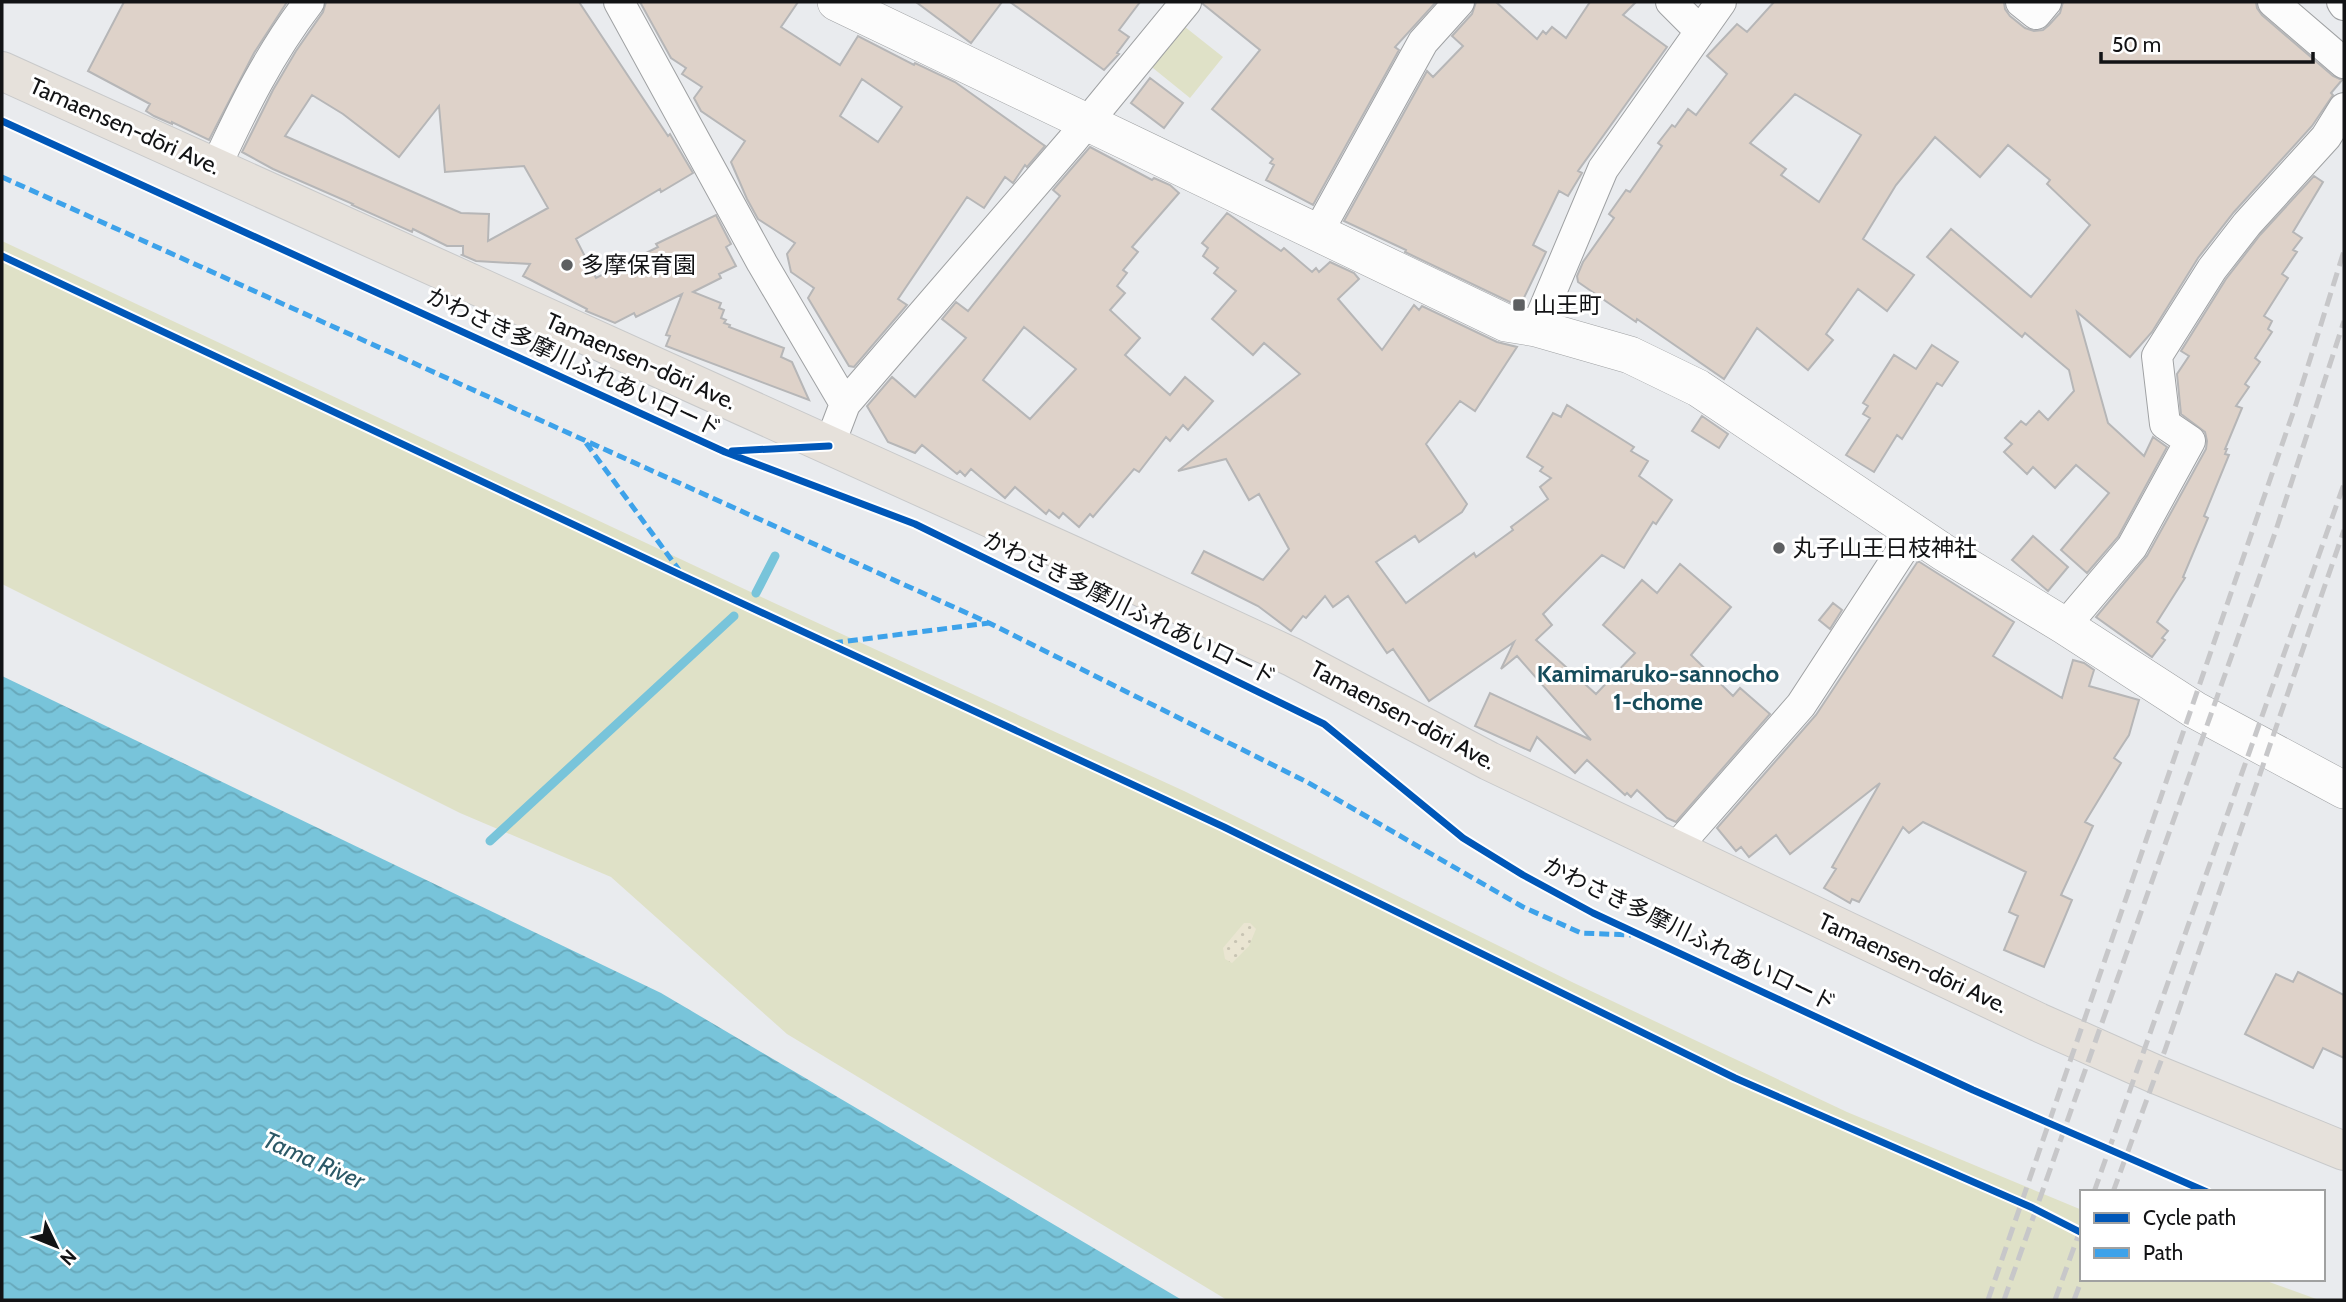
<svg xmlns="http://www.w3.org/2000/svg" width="2346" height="1302" font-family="Cabin,'Noto Sans JP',sans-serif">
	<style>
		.green { fill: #dfe1c7 }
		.sand { fill: url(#sand-dots) }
		.water { fill: url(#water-waves) }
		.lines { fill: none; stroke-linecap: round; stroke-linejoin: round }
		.stream { stroke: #78c4da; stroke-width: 9 }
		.building { fill: #ded2c9; stroke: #b6b6b7; stroke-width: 2; fill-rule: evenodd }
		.minor-casing { stroke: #9fa1a3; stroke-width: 32 }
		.tertiary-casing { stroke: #9fa1a3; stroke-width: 38 }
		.primary-casing { stroke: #c8c9ca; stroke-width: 40 }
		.minor { stroke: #fcfcfc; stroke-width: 30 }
		.tertiary { stroke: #fcfcfc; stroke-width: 37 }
		.primary { stroke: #e6e1db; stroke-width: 38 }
		.rail { stroke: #c7c7c9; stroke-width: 5; stroke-dasharray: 14 7; stroke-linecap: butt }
		.quiet { stroke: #3da2ea; stroke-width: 5; stroke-dasharray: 10 5; stroke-linecap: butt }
		.cycleway-casing { stroke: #fff; stroke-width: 11 }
		.cycleway { stroke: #0057b8; stroke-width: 7 }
		.poi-dot { fill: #5d5f61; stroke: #fff; stroke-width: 2.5 }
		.labels { text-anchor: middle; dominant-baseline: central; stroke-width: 6; stroke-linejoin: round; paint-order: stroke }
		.street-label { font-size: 23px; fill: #121315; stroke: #fff }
		.poi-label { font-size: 23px; fill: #121315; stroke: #fff; text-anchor: start }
		.neighbourhood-label { font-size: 24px; font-weight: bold; fill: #164c5b; stroke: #fff }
		.water-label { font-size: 24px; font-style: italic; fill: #2c5967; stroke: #fff }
	</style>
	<defs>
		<pattern id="sand-dots" width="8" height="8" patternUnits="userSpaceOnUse" patternTransform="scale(1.75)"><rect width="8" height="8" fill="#eae5d2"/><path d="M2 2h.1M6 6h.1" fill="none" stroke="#c8c4b3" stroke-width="1.8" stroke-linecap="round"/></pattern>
		<pattern id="water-waves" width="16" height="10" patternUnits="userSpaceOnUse" patternTransform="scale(1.75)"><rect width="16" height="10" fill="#78c4da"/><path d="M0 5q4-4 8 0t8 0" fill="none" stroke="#67a8ba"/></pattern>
	</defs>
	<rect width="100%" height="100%" fill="#e9ebee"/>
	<path class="green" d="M1180,23l43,34 -33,41 -42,-34z
		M2,241l770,361 412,189 390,192 273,129 235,98v69h179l58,21h-1092l-440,-266 -176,-157 -151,-64 -458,-229z"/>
	<path class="sand" d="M1244,923h6l6,6 -7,17 -17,17 -7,-4 -2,-11z"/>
	<path class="water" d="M2,676l659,317 521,307h-1180z"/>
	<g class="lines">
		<path class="stream" d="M756,593l19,-37
			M490,841l244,-225"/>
	</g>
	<path class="building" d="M124,2h163l-33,51 -45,87 -37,-18v2l-18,-8 -8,-5 4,-7 -62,-33z
		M326,2h253l89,134 2,-2 23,39 -32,19 -1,-3 -84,50 20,39 62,-31 -2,-3 60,-29 15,29 -5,3 10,19 -17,8 2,4 -28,14 28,11 -2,5 5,2 -3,8 5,2 -2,3 6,2 -1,2 55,21 -3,9 11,5 17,38 -143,-54 4,-10 -4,-1 16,-41 -46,23 -2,-4 -19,10 -29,-12 1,-2 -64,-33 7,-12 -54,-3 -14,-6 2,-1h-1v-8h-16l-34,-17 -1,3 -60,-27 1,-1 -80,-35 -31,-17 31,-62 23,-39 27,-39zM312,95l31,19 56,43 40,-51 6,66 79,-6 24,42 -60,33 1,-27 -28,-1 -176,-77z
		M640,2h158l-17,25 59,38 18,-29 56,29 1,-2 40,19 90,64 -18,21 -2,-2 -12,18 -8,-6 -21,31 -17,-11 -69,102 9,6 -53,62 -5,-1 -41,-68 6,-10 -23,-16 -4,-18 8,-11 -37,-24 -11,-20 -16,-37 14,-21 -44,-30 -7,-13 8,-11 -20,-13 4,-6 -15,-10zM862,79l40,28 -24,35 -38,-26z
		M916,2h86l-31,41z
		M1010,2h130l-21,28 10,7 -12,16 2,1 -15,16z
		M1203,2h233l-41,45 4,3 -86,155 -47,-25 8,-15 -4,-2 3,-4 -61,-50 48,-59 -57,-46z
		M1476,2h20l41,37 6,-8 3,3 6,-7 14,11 24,-36h46l-13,13 44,32 -89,124 4,2 -14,23 -9,-5 -26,54 13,7 -25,52 -9,-1 -107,-51 1,-2 -62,-29 83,-150 6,6 30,-31 -11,-10 20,-22z
		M1774,2h230l1,7 5,7 15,12 9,3 9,-1 6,-5 11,-12 3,-11h193l1,6 5,7 71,61 9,4 -11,13 2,2 -21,31 -78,86 -36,46 -46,74 -22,25 -53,-45 31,111 36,33 9,-19 14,10 -49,90 -31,36 -26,-23 48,-57 -33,-28 -21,23 -22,-21 -6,7 -23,-22 8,-8 -7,-6 16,-17 5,4 13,-14 9,9 26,-29 -5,-21 -44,-37 -3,4 -95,-80 24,-28 80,68 59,-72 -43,-41 3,-4 -42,-35 -28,32 -45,-40 -39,48 -33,54 51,36 -27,36 -29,-22 -32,45 7,6 -25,30 -51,-42 -33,51 -87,-60 -1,3 -58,-40 -1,-6 6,-14 31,-44 -5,-4 17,-24 4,2 32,-46 -4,-3 14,-18 3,2 13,-18 8,6 31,-41 -20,-18 30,-32 10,8zM1795,94l66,41 -42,67 -38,-27 5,-6 -36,-26z
		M1150,78l33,25 -19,25 -33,-25z
		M1090,147l62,33 2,-2 16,7 9,8 -47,54 6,5 -15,18 4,3 -10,13 8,7 -15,17 30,28 -15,17 45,40 15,-18 28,24 -25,29 -5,-5 -13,16 -4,-4 -27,35 -5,-3 -41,48 -3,-3 -11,13 -16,-14 -4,5 -10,-8 -3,4 -31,-27 -10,11 -34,-29 -6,7 -5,-5 -3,3 -35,-29 -7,8 -27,-11 -21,-36 25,-29 23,20 51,-59 -24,-19 14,-17 12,9 92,-115 -7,-6zM1024,327l52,42 -46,50 -47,-39z
		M2314,176l9,6 -30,50 9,6 -9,12 4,2 -15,22 6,4 -24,38 8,5 -4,8 4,3 -17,26 5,4 -15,22 4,3 -13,19 6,2 -17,41h2l-2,5 4,1 -25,61 4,2 -25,59 2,1 -28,44 11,9 -6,7 3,2 -13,17 -56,-40 51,-61 59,-107 1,-8 -2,-9 -24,-18 -4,-40 12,-18 -8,-5 45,-72 34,-44z
		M1227,213l54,38 3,-3 28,24 4,-4 3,4 11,-10 24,11 5,6 -21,20 44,51 32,-45 5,5 3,-4 75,36 20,5 -42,64 -15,-10 -34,43 41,60 -5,8 -43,30 -4,-6 -39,26 30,41 68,-50 2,4 37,-27 -2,-3 37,-28 -8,-12 11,-9 -11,-7 3,-4 -16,-10 26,-44 8,4 6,-12 67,42 -3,4 17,10 -9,15 33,24 -16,24 -3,-2 -29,46 -22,-13 -59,59 9,11 -16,15 60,54 39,-41 -32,-28 39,-45 15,13 23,-29 51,43 -40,48 42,41 7,-8 30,26 -94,108 -9,-4 -30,-28 -6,7 -4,-4 -2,2 -38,-35 -12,13 -38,-36 -7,14 -55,-25 15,-33 101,47 -74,-84 -16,13 13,-27 -85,59 -36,-52 -6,4 -39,-57 -15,11 -8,-11 -19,22 -3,-2 -12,15 -33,-25 -66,-33 12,-22 59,29 26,-31 -30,-55 -10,6 -23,-41 -48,12 122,-97 -36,-31 -11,12 -41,-36 24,-28 -22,-18 4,-5 -15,-12 5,-8 -6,-5z
		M1932,345l26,17 -16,24 -5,-3 -35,56 -5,-4 -23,37 -28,-17 24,-37 -7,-4 5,-8 -5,-3 31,-48 22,14z
		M1702,416l26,18 -9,14 -27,-17z
		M2033,536l35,31 -20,24 -36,-31z
		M1918,561l96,61 -21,34 69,42 11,-38 11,3 10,7 -5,16 50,14 -10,35 -15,23 7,5 -36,59 8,4 -32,69 11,5 -28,67 -40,-17 14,-34 -9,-4 17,-40 -103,-50 -14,11 -6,-6 -44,75 -7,-3 -2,4 -26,-15 12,-19 -4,-2 48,-84 -90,71 -14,-19 -27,22 -8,-10 -5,4 -19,-23 99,-113z
		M1833,603l9,7 -12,19 -11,-9z
		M2298,972l46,23v63l-21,-10 -10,20 -68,-34 31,-60 17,8z"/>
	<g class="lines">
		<g class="minor-casing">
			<path id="minor" d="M619,2l143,261 83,141 -16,42
				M1671,2l29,29
				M2021,2l15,12 10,-12
				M2273,2l71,61
				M2342,2l2,3
				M216,166c27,-58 53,-112 93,-164
				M1318,232l105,-190 36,-40
				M1536,328l67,-159 118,-167
				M845,404l226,-262 115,-140
				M2065,626l67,-79 58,-106 -25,-17 -8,-68 55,-87 35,-45 79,-87 18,-29
				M1674,850l127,-145 113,-173"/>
		</g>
		<g class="tertiary-casing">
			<path id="tertiary" d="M836,2l670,321 30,5 94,27 68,33 245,164 122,74 130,84 149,80"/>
		</g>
		<g class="primary-casing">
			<path id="primary" d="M2,71l1072,485 218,101 197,104 549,261 117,52 189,77"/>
		</g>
		<use href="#minor" class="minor"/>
		<use href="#tertiary" class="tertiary"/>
		<use href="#primary" class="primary"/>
		<path class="rail" d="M2094,1192l250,-708
			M2113,1192l52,-142 179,-520
			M1988,1300l308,-896 48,-153
			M2004,1300l271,-767 69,-212
			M2055,1300l27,-75
			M2074,1300l8,-21"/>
		<path class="quiet" d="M2,177l987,446 318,159 216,125 58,26 50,2
			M586,443l93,127
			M833,643l156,-20"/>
		<g class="cycleway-casing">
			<path id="cycleway" d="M2,121l723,331 190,72 409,200 139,114 60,37 70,38 380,177 234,102
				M2,256l681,320 541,251 511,251 298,130 49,25
				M732,451l97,-5"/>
		</g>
		<use href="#cycleway" class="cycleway"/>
	</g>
	<g class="poi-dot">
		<circle cx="567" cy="265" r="7"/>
		<rect x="1512" y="298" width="14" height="14" rx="3.5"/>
		<circle cx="1779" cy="548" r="7"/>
	</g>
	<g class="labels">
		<g class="street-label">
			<text transform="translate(125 126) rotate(24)">Tamaensen-dōri Ave.</text>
			<text transform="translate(641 361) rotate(24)">Tamaensen-dōri Ave.</text>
			<text transform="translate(574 362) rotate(25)">かわさき多摩川ふれあいロード</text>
			<text transform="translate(1130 608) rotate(26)">かわさき多摩川ふれあいロード</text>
			<text transform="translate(1403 715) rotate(28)">Tamaensen-dōri Ave.</text>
			<text transform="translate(1690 934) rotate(26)">かわさき多摩川ふれあいロード</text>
			<text transform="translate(1913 963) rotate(25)">Tamaensen-dōri Ave.</text>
		</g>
		<g class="poi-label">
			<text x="581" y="265">多摩保育園</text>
			<text x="1533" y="305">山王町</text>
			<text x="1793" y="548">丸子山王日枝神社</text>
		</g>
		<g class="neighbourhood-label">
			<text x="1658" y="673">Kamimaruko-sannocho<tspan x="1658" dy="28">1-chome</tspan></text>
		</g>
		<g class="water-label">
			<text transform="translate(314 1160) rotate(24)">Tama River</text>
		</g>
	</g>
	<rect width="2346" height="1302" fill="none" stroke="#121315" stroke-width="7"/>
	<rect x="2080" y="1190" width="245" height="91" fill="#ffffff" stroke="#a0a1a1" stroke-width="2"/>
	<rect x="2094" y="1213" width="35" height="10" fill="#0057b8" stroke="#a0a1a1" stroke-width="2"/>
	<text x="2143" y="1225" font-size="21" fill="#121315">Cycle path</text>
	<rect x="2094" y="1248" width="35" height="10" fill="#3da2ea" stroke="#a0a1a1" stroke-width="2"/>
	<text x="2143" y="1260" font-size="21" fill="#121315">Path</text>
	<g transform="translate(56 1246) rotate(133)" stroke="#ffffff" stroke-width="5" paint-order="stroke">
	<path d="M0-5L12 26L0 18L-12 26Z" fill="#121315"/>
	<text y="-10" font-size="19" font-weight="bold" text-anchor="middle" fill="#121315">N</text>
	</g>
	<path d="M2101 52v10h212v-10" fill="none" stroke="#121315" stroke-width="3.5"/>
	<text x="2112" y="52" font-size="21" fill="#121315" stroke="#ffffff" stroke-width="5" paint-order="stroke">50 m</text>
</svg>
